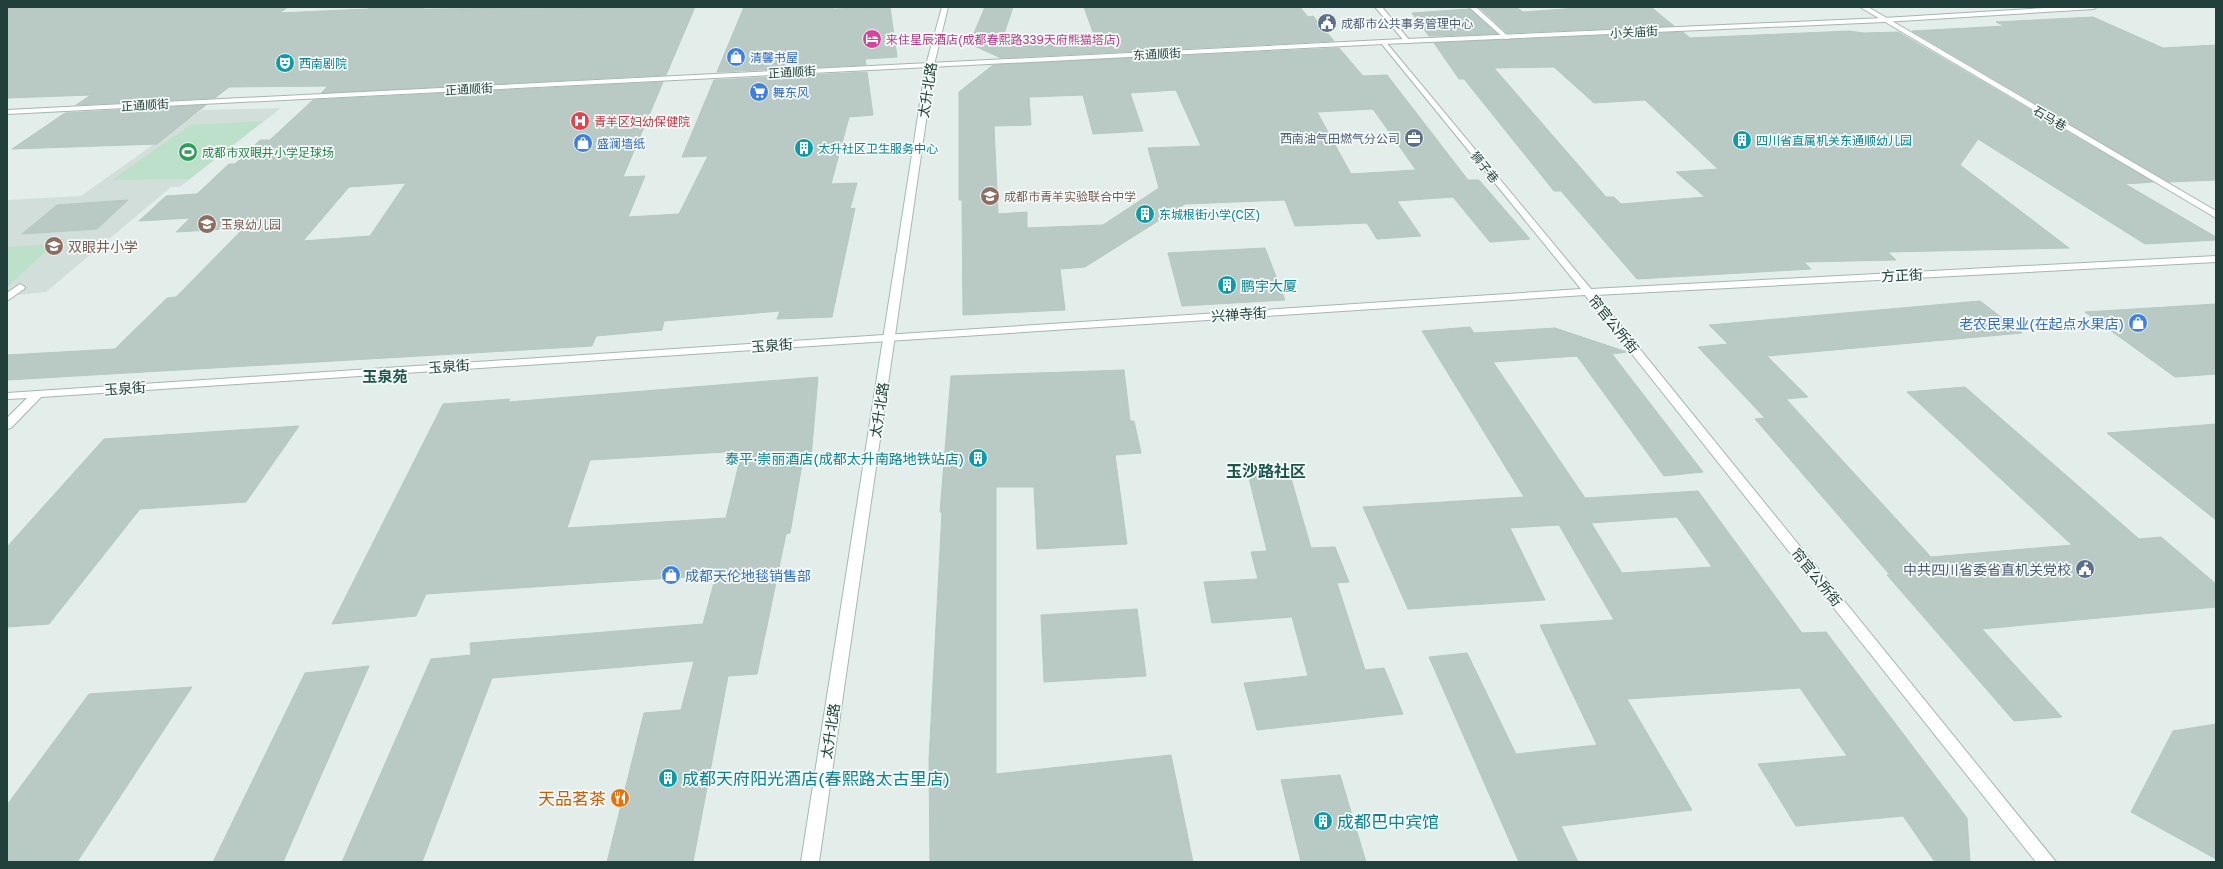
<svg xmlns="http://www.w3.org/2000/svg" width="2223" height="869" font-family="'Golos Text','Noto Sans SC',sans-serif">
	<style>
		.built { fill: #d2ded9 }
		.green { fill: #bce0c9 }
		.building { fill: #b9c9c4; stroke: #b5c8c2; fill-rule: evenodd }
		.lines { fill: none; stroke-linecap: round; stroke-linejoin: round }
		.service-casing { stroke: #a5b6b2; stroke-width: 2 }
		.minor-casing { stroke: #a5b6b2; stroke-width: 2 }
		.tertiary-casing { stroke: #a5b6b2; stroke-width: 2 }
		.secondary-casing { stroke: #a1bab4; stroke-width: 2 }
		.service { fill: #fff; fill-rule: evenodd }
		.minor { fill: #fff; fill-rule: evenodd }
		.tertiary { fill: #fff; fill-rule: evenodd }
		.secondary { fill: #fff; fill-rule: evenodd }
		.labels { text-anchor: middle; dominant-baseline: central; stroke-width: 3.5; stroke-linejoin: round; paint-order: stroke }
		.far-service-label { font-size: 12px; fill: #4e5e75; stroke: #f4faf8; text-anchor: start }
		.far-street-label { font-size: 12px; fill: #22403b; stroke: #f4faf8 }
		.far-hotel-label { font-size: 12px; fill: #b23c85; stroke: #f4faf8; text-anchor: start }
		.far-shop-label { font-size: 12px; fill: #366cbe; stroke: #f4faf8; text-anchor: start }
		.far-culture-label { font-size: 12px; fill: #0d838f; stroke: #f4faf8; text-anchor: start }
		.far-health-label { font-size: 12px; fill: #be3a42; stroke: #f4faf8; text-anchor: start }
		.far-leisure-label { font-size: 12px; fill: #27864d; stroke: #f4faf8; text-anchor: start }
		.far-education-label { font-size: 12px; fill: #785e54; stroke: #f4faf8; text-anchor: start }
		.street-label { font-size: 14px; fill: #22403b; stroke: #f4faf8 }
		.education-label { font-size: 14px; fill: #785e54; stroke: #f4faf8; text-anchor: start }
		.culture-label { font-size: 14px; fill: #0d838f; stroke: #f4faf8; text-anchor: start }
		.shop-label { font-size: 14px; fill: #366cbe; stroke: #f4faf8; text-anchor: end }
		.service-label { font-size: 14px; fill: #4e5e75; stroke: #f4faf8; text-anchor: end }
		.neighbourhood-label { font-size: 15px; font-weight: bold; fill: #1d544c; stroke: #f4faf8 }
		.quarter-label { font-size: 16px; font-weight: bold; fill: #1d544c; stroke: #f4faf8 }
		.near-culture-label { font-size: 17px; fill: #0d838f; stroke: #f4faf8; text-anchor: start }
		.near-food-label { font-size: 17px; fill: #c56008; stroke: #f4faf8; text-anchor: end }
	</style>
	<rect width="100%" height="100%" fill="#e3eeea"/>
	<path class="built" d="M281,108l-101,79h-9l-125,105 -39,4v-96l74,-4 121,-86z"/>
	<path class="green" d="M263,121l-74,58 -77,1 78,-55z
		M54,244l-47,43v-40z"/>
	<path class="building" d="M7,7h281l-9,6 89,-4 2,-2h55l-2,2 272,-2 -29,68 -345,18 7,-7 -99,1 -14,11 -139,7 15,-10 -84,3z
		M744,7h89v2l57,-2 7,50 -32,2 1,6 -149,7z
		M985,7h28l-10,30 91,-2 -10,-28h216l8,10 5,-1 21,25 -333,17 -44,-20h15z
		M1516,7l7,5 69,-5h59l23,19 -167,7 -27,-25z
		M1469,9l28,25 -68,2 -17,-23z
		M2093,17l70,31 53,-3v135l-47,2 -257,-151 93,-5 -9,-4z
		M1849,31l15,2 34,-1 255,150 -28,2 91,53v3l-71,4 -167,-105 -18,26 109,83 -181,4 8,8 -92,2 7,7 -174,10 -76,-88h-7l-90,-112h-5l-25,-36 249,-11 7,6zM1554,67l40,36 51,-3 73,69 -42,3 29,25 -84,7 -7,-7h-8l-112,-129z
		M1339,48l24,28 24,-1 81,105h11l51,59 -40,3 -37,-45 -56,4 24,35 -44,3 -10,-16 -72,3 -10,-26 -100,4 -100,63 -25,2 5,41 -102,5 -1,-115h-3v-108l34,-27zM1176,90l25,56 -53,2 11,40 -56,37 -76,3v-16l-29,2 -4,-88 37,-1 -2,-28 54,-2 10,39 50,-3 -13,-38zM1373,109l43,61 -65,4 -34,-62z
		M867,72l6,43 -24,2 -18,67 26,-1 -7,26 5,-1 -23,109 -55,2 3,-8 -116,10 -2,9 -66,6 -4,10 -585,34v-25l108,-6 52,-51 9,-1 68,-69 -68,4 14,-14 -51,3 27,-25 31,-2 32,-30h6l25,-24h10l43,-40 350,-18 -40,95 22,-1 -17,41 51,-3 29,-58 -26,1 32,-77zM406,183l-36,53 -67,5 46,-54z
		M206,105l-49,39 -145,5 53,-36z
		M128,200l-31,29 -75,5 35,-29z
		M1265,248l20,52 -103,6 -14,-53z
		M1980,301l42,32 -255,23 41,41 -22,2 145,158 141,-12 -165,-153 58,-5 174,152 22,-2 55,47v23l-234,22 80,88 -48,4 -127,-146h3l-135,-156 10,-1 -67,-71 30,-3 -19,-19z
		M2216,304v70l-41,3 -90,-65z
		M1470,327l4,6 81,-5 72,24 -15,2 91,118 -39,4 -87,-120 -84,6 92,136 113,-7 104,142 24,-1 141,186 3,44h-35l-32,-46 -107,10 -38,-62 89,-8 -47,-68 -173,11 65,111 -131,16 17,36h-59l-90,-205 38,-4 49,101 81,-9 -57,-120 74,-5 -55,-95 -49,3 35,72 -137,9 -45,-102 161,-10 -102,-166zM1677,517l35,50 -90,6 -31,-50z
		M1124,370l6,51h4l7,32 -26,2 12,89 -90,5 -3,-62h-38v287l175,-19 22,107h-263l-1,-102 13,-248h-2l11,-136z
		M818,377l-7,81 -8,1 -13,74 -4,1 -29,140 -29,2 -35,186h-86l37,-149 37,-3 13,-49 -202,17 -70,184h-80l89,-203 40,-4 -1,-12 233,-19 13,-49 -290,19 -10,22 -84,8 111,-220 67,-5 -2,3zM742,451l-16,67 -159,10 23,-68z
		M2216,424v96l-109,-87z
		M299,426l-53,76 -106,7 -91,115 -42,3v-80l97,-108z
		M1288,468l23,80 24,-1 14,35 -12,1 28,87 19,-2 19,46 -146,16 -13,-47 64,-7 -16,-59 -80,6 -8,-41 54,-3 -7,-27 16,-1 -20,-81z
		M1137,609l9,67 -102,6 -3,-67z
		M369,666l-86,196h-70l92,-189z
		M192,687l-115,175h-70v-57l82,-111z
		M2216,724v135l-85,-47 42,-81z
		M1340,775l26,87h-65l-20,-82z"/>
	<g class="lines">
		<g class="service-casing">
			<path id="service" d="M1375,7h7l28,34v2h-4z
				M1469,7h7l33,30v2h-4z
				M20,284l5,3 -1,2 -17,12v-8z"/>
		</g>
		<g class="minor-casing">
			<path id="minor" d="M1860,7h8l348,204v7z
				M1383,40l2,1 206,248 625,-33v6l-620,33 460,567h-20l-451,-567 -1544,102 -30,31 -4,1v-11l20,-20 -20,1v-6l1574,-104 -200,-246 -2,-1z"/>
		</g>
		<g class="tertiary-casing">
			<path id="tertiary" d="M2062,7h35l-3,2 -210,13 -501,22 -1376,70v-4l1376,-70 501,-22z"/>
		</g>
		<g class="secondary-casing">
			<path id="secondary" d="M942,7h6l-14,58 -115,797h-18l125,-797z"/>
		</g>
		<use href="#service" class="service"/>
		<use href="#minor" class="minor"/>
		<use href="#tertiary" class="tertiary"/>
		<use href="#secondary" class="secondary"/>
	</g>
	<defs>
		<g id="civic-disc" transform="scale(1)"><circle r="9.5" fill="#5c6f8a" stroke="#f4faf8"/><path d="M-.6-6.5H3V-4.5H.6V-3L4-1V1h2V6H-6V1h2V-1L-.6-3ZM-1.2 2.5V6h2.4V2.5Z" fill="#fff"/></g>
		<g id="hotel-disc" transform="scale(1)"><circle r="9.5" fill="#d1479c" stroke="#f4faf8"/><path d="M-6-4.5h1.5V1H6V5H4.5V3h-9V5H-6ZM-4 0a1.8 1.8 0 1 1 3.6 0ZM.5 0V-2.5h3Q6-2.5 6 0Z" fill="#fff"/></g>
		<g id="shop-disc" transform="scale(1)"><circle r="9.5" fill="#3f7fe0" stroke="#f4faf8"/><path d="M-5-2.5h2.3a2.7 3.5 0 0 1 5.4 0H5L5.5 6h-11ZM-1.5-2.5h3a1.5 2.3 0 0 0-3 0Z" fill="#fff"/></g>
		<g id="theatre-disc" transform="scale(1)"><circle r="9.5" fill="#0f9aa8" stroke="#f4faf8"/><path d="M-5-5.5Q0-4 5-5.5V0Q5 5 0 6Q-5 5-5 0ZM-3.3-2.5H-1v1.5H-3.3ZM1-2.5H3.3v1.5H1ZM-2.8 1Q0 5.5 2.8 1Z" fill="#fff"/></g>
		<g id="supermarket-disc" transform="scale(1)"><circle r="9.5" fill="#3f7fe0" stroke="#f4faf8"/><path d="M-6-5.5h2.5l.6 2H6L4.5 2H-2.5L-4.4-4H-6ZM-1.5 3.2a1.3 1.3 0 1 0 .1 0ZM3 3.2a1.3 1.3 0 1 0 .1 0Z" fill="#fff"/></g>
		<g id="hospital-disc" transform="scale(1)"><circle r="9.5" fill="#e0444e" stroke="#f4faf8"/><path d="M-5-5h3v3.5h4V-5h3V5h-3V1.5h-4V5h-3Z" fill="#fff"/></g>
		<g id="office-disc" transform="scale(1)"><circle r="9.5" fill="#5c6f8a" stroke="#f4faf8"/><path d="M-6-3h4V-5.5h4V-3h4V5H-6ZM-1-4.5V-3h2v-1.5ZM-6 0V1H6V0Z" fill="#fff"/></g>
		<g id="building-disc" transform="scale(1)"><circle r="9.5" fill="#0f9aa8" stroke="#f4faf8"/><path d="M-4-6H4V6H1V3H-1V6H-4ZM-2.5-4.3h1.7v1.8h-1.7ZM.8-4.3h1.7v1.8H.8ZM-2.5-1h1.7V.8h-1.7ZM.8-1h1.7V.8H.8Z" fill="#fff"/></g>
		<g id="stadium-disc" transform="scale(1)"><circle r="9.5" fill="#2e9e5b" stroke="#f4faf8"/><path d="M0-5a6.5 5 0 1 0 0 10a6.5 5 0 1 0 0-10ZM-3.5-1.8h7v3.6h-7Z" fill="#fff"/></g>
		<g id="school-disc" transform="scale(1)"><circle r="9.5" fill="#8d6e63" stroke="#f4faf8"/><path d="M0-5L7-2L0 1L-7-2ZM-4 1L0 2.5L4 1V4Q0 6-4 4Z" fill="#fff"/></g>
		<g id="restaurant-disc" transform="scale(1)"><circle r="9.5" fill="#e8710a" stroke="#f4faf8"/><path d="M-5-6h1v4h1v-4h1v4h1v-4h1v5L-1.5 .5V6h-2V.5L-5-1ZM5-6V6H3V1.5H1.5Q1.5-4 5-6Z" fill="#fff"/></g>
	</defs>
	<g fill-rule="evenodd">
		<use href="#civic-disc" x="1327" y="23"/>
		<use href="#hotel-disc" x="872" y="39"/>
		<use href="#shop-disc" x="736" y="57"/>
		<use href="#theatre-disc" x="285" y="63"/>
		<use href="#supermarket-disc" x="759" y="92"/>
		<use href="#hospital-disc" x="580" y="121"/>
		<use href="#office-disc" x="1414" y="138"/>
		<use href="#building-disc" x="1742" y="140"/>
		<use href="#shop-disc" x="583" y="143"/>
		<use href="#building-disc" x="804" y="148"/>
		<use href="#stadium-disc" x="188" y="152"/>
		<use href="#school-disc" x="990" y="196"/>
		<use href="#building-disc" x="1145" y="214"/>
		<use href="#school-disc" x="207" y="224"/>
		<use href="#school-disc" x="54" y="246"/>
		<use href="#building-disc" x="1227" y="285"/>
		<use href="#shop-disc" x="2138" y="323"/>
		<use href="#building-disc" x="978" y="458"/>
		<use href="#civic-disc" x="2085" y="569"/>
		<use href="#shop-disc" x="671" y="575"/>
		<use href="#building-disc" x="668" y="778"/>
		<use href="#restaurant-disc" x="620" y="798"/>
		<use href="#building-disc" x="1323" y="821"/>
	</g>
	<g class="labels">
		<g class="far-service-label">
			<text x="1341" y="23">成都市公共事务管理中心</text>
			<text x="1400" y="138" text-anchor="end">西南油气田燃气分公司</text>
		</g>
		<g class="far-street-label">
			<text transform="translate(1634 32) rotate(-3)">小关庙街</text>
			<text transform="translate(1157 54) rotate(-3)">东通顺街</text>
			<text transform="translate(792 72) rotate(-3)">正通顺街</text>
			<text transform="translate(469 89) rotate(-3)">正通顺街</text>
			<text transform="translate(145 105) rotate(-3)">正通顺街</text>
			<text transform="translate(2050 118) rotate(30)">石马巷</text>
			<text transform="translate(1485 167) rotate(51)">狮子巷</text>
		</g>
		<g class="far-hotel-label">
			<text x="886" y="39">来住星辰酒店(成都春熙路339天府熊猫塔店)</text>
		</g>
		<g class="far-shop-label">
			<text x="750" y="57">清馨书屋</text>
			<text x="773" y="92">舞东风</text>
			<text x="597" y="143">盛澜墙纸</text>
		</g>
		<g class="far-culture-label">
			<text x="299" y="63">西南剧院</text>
			<text x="1756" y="140">四川省直属机关东通顺幼儿园</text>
			<text x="818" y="148">太升社区卫生服务中心</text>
			<text x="1159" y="214">东城根街小学(C区)</text>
		</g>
		<g class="far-health-label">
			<text x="594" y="121">青羊区妇幼保健院</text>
		</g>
		<g class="far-leisure-label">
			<text x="202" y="152">成都市双眼井小学足球场</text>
		</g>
		<g class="far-education-label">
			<text x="1004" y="196">成都市青羊实验联合中学</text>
			<text x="221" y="224">玉泉幼儿园</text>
		</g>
		<g class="street-label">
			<text transform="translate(927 90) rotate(-81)">太升北路</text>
			<text transform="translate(1902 275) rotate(-3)">方正街</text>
			<text transform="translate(1239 314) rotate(-4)">兴禅寺街</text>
			<text transform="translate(1614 324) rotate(51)">帘官公所街</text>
			<text transform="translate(772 345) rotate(-4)">玉泉街</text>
			<text transform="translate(449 366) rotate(-4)">玉泉街</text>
			<text transform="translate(125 388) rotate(-4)">玉泉街</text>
			<text transform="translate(879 410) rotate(-81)">太升北路</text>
			<text transform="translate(1817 577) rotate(51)">帘官公所街</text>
			<text transform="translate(830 731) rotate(-81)">太升北路</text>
		</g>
		<g class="education-label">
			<text x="68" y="246">双眼井小学</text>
		</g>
		<g class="culture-label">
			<text x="1241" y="285">鹏宇大厦</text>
			<text x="964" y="458" text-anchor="end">泰平·崇丽酒店(成都太升南路地铁站店)</text>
		</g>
		<g class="shop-label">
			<text x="2124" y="323">老农民果业(在起点水果店)</text>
			<text x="685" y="575" text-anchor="start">成都天伦地毯销售部</text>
		</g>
		<g class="service-label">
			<text x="2071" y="569">中共四川省委省直机关党校</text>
		</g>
		<g class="neighbourhood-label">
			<text x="385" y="376">玉泉苑</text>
		</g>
		<g class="quarter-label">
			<text x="1266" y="471">玉沙路社区</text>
		</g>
		<g class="near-culture-label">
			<text x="682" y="778">成都天府阳光酒店(春熙路太古里店)</text>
			<text x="1337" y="821">成都巴中宾馆</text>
		</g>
		<g class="near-food-label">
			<text x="606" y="798">天品茗茶</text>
		</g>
	</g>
	<rect width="2223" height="869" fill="none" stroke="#22403b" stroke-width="16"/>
</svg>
